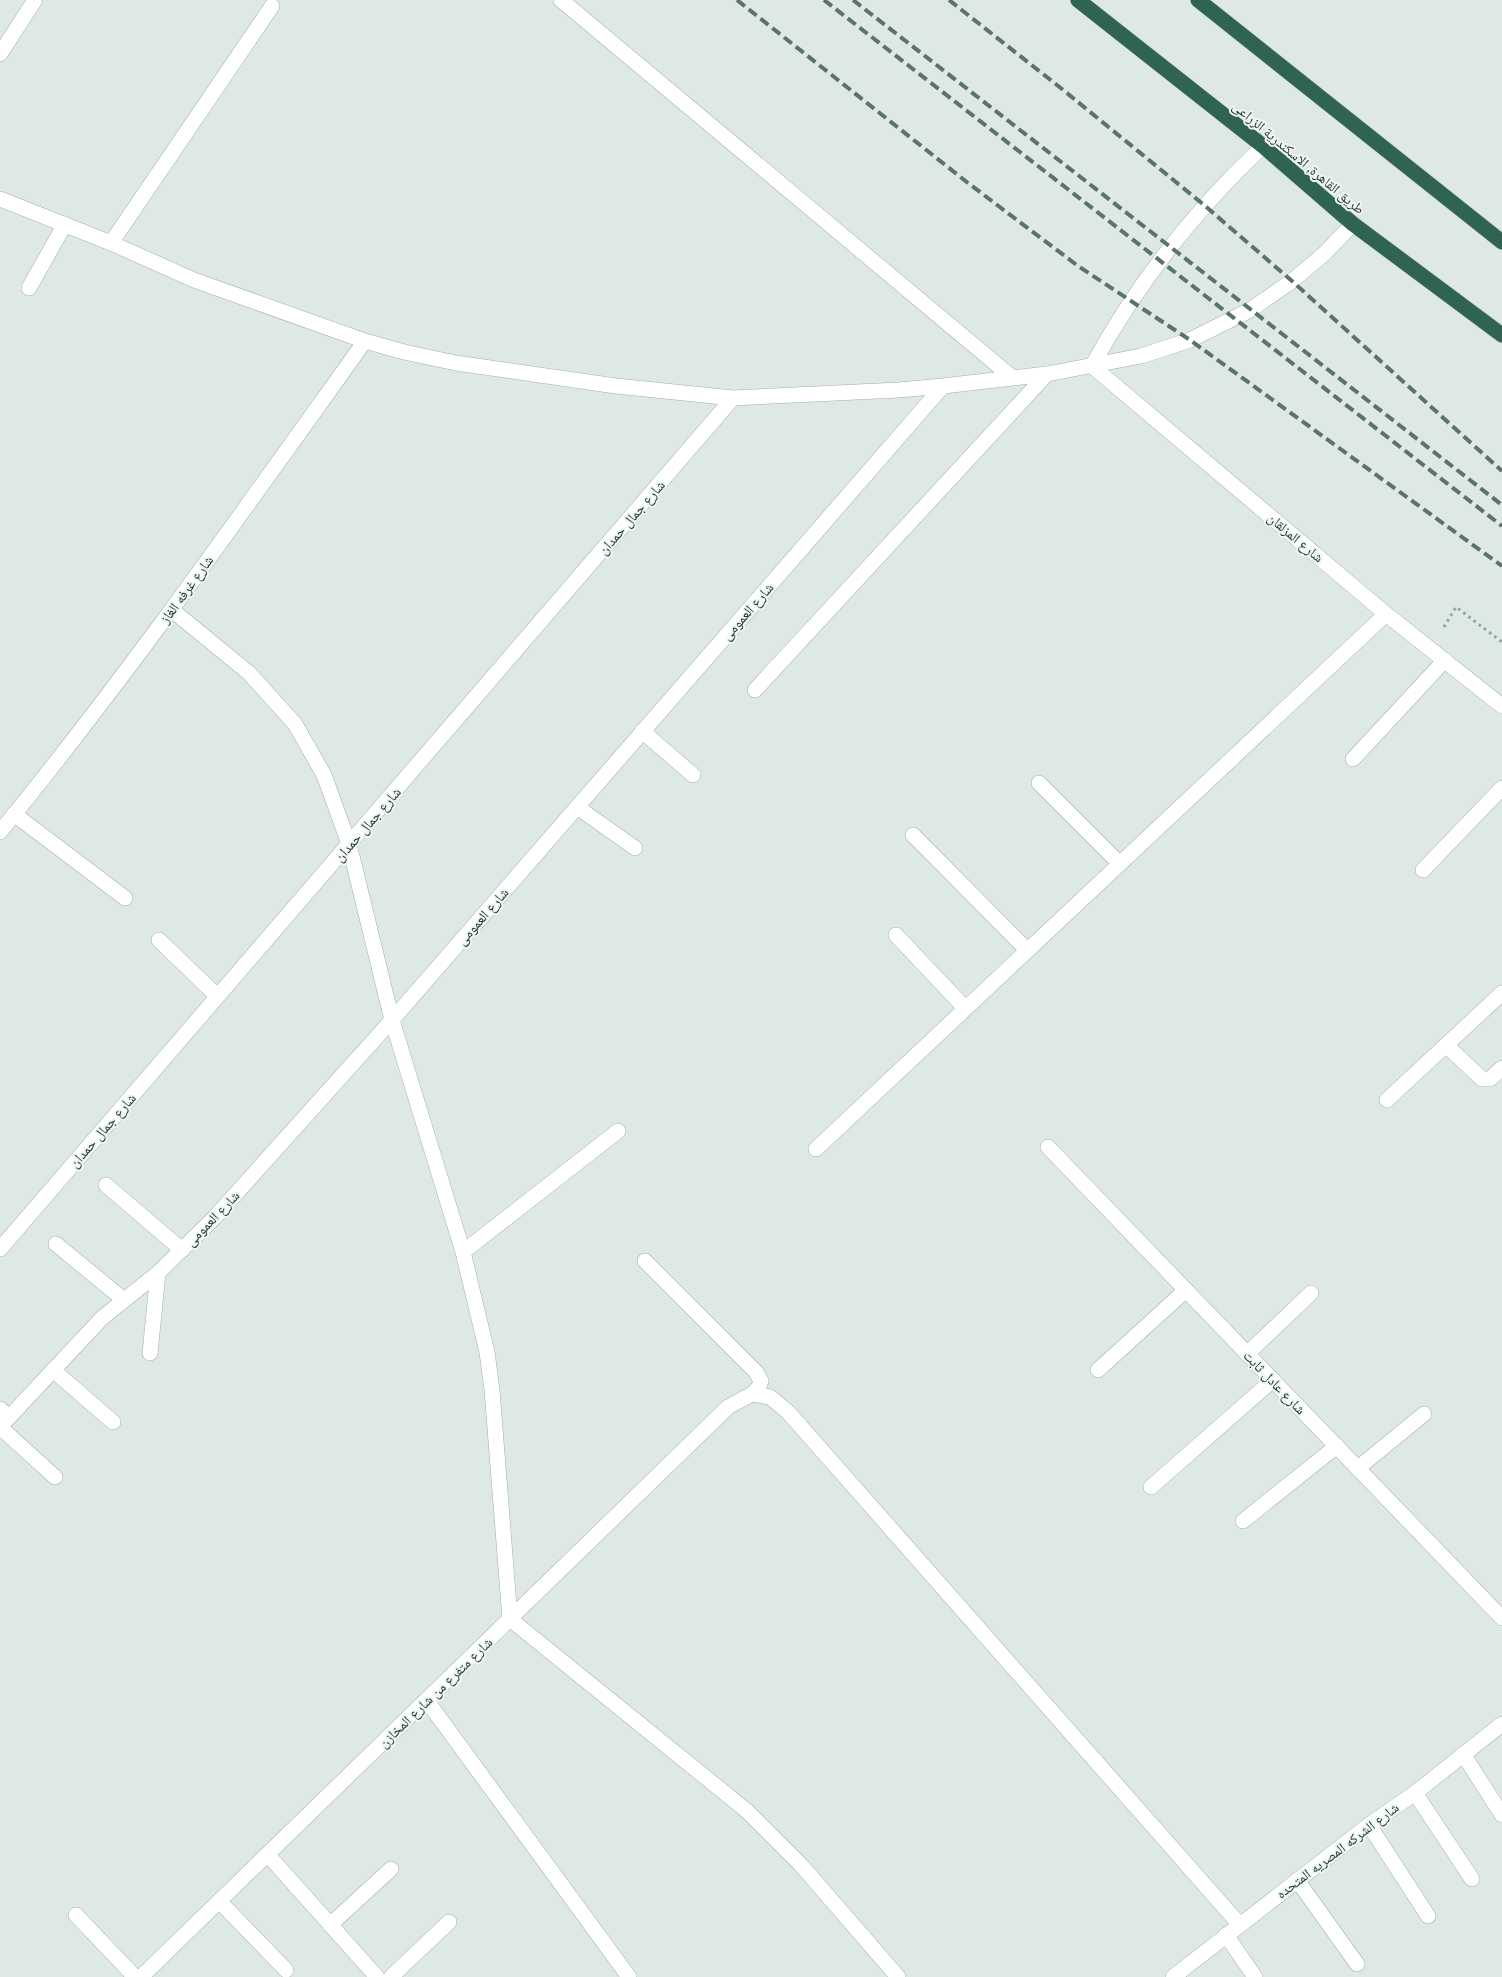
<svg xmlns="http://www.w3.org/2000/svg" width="1502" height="1977" font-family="Lato,'Noto Naskh Arabic',sans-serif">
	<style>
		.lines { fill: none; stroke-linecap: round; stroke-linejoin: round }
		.lane-casing { stroke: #a2b0aa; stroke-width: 16 }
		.street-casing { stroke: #a2b0aa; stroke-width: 16 }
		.highway-casing { stroke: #bcc3c1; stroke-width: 16 }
		.path { stroke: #81ab9a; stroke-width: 3; stroke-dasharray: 2.5 4; stroke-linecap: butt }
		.lane { stroke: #fff; stroke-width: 15 }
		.street { stroke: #fff; stroke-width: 15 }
		.highway { stroke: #2f6353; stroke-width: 15 }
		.rail { stroke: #5b746b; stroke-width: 4; stroke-dasharray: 10 5; stroke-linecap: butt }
		.labels { text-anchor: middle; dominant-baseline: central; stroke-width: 4; stroke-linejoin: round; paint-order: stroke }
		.street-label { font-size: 14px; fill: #213830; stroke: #eff6f2 }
	</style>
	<rect width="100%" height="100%" fill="#dfe9e4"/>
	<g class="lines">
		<g class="lane-casing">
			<path id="lane" d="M0,54l35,-54
				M111,243l161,-237
				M29,288l36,-64
				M755,690l292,-316
				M642,731l51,44
				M1353,759l92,-99
				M1039,783l80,80
				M577,807l58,41
				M14,814l111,84
				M913,835l114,115
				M1423,870l79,-82
				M896,935l69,73
				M159,940l58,56
				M1446,1045l36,34h8l12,-11
				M106,1185l76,65
				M56,1244l68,56
				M463,1252l155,-121
				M645,1261l111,111 5,9 -2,6 -7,7
				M150,1353l8,-80
				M1247,1354l64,-61
				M53,1370l60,52
				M1098,1370l88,-80
				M0,1409l9,8
				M0,1427l55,50
				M1358,1468l66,-54
				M1151,1487l122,-107
				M1243,1521l94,-75
				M510,1619l237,192 54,54 97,112
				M427,1701l202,276
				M1463,1754l39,61
				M1415,1793l57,86
				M1369,1825l59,91
				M1297,1880l60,84
				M220,1902l66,68
				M76,1915l59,62
				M330,1925l61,-56
				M1226,1935l29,42
				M391,1977l58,-55"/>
		</g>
		<g class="street-casing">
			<path id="street" d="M561,0l452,378
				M0,199l111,44 83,37 171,61 39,11 52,11 160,23 117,12 166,-8 44,-4 104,-12 94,-18 49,-16 60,-30 42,-29 32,-27 29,-30
				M1092,366l294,248 116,92
				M1092,366c46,-84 102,-155 171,-220
				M172,610l77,63 46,51 29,51 25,69 43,176 71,232 24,100 5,38 18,229
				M0,832c129,-158 246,-325 365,-491
				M1387,1100l115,-107
				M1048,1147l454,471
				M816,1149l570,-535
				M0,1249l733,-851
				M0,1427l102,-109 56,-45 57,-56 177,-197 551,-634
				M268,1855l109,122
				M141,1977l587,-570 24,-13 18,3 18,15 452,513
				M1173,1977l196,-152 46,-32 87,-69"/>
		</g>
		<g class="highway-casing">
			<path id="highway" d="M1078,0l185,146 90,78 149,111
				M1198,0l304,242"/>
		</g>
		<path class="path" d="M1444,627l12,-20 46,35"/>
		<use href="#lane" class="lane"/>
		<use href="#street" class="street"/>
		<use href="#highway" class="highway"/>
		<path class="rail" d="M737,0l231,183 110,83 112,74 312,226
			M824,0l678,526
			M853,0l649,505
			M949,0l113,89 142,116 88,76 210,190"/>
	</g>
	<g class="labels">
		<g class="street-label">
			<text transform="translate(1299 157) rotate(40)">طريق القاهرة, الاسكندرية الزراعى</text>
			<text transform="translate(631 517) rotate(-49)">شارع جمال حمدان</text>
			<text transform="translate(1296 537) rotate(40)">شارع المزلقان</text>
			<text transform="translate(186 589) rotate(-54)">شارع غرفه الغاز</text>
			<text transform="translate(747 611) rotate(-49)">شارع العمومى</text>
			<text transform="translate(367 824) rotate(-49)">شارع جمال حمدان</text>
			<text transform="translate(482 916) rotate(-49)">شارع العمومى</text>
			<text transform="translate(102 1130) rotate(-49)">شارع جمال حمدان</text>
			<text transform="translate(212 1218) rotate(-46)">شارع العمومى</text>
			<text transform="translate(1275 1382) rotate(46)">شارع عادل ثابت</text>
			<text transform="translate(435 1692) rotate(-44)">شارع متفرع من شارع المخازن</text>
			<text transform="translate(1337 1850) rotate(-37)">شارع الشركه المصريه المتحده</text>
		</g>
	</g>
</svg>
